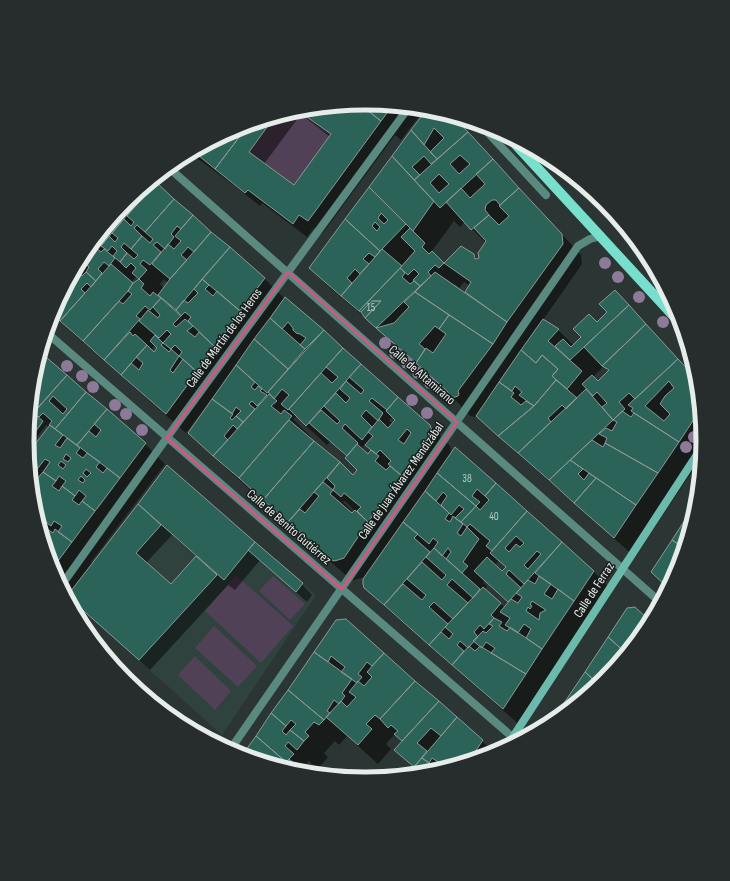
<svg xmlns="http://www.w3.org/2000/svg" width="730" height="881" font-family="'Sofia Sans Condensed',sans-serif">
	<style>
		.built { fill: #30423e }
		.green { fill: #514157 }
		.shadow { fill: #0007; fill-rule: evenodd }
		.building { fill: #2c6359; stroke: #8b9895; fill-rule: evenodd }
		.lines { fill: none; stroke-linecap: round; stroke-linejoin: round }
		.lane { stroke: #5a8980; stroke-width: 8 }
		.street { stroke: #5a8980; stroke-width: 8 }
		.secondary { stroke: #6bbaab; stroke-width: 8 }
		.primary { stroke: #77dfcc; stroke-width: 10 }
		.tree { fill: #8d7a99 }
		.marked { fill: none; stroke: #cc5886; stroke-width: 3; stroke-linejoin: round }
		.labels { text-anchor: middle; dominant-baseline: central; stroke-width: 3; stroke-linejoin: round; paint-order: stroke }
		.number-label { font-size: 11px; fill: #b7cac6 }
		.street-label { font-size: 13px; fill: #e5ecea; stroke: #171c1b }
		.rim { fill: none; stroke: #e5ecea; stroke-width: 5 }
	</style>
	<rect width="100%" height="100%" fill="#2b3634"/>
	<path class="built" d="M167,465l149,130 -94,140 -155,-139z"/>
	<path class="green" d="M297,110l34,24 -37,51 -45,-33 26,-36z
		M236,575l57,51 -32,37 -56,-52z
		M273,576l32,28 -15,16 -31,-29z
		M214,626l43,40 -19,21 -43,-39z
		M195,656l36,35 -16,19 -37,-35z"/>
	<path class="shadow" d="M365,103l60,5 -24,32 -6,-5 -73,99 -8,-6 -7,9 -45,-34 -2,3 -24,-19 -46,-34 34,-19 6,5 9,-12 60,-18zM301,114l29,23 -36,49 -30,-22z
		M428,109l25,7 128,139 1,9 -39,56 15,10 16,16 34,-34 7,-20 82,87 6,62 -2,17 -66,99 -138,-122 -20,-19 -2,1 -5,-1 -20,-22 -71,-65 -49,-41 -20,-20zM454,221l6,6 5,-5 21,21 -6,16h-2l-16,-12 -18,17 -12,-13zM464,282l6,4 -5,8 -11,-8 1,-2 4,4zM604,366l5,5 -11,11 -5,-5z
		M152,180l113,99 20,20 145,127 20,20 1,5 -2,5 7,-8 137,123 20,20 -90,137 -137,-120 -21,-20 1,-11 -12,3 -4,-1 -141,-126 -20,-20 22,-31 -1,-1 -24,32 -134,-118 32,-62 42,-52zM136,277l3,3 -6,4 -2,-2zM164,279l4,4 -4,6 -4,-5zM242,306l2,2 -29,41 -2,-2zM155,345l3,3 -4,5 -3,-3zM210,351l1,2 -12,17 -1,-1zM296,417l31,28 3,-3 17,15 11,13 -5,7 -14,-14 -29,-25 1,-1 -18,-18zM393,417l3,3 -3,4 -4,-4zM365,444l7,7 -4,4 -6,-7zM342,501h3l13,13 -8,-1 2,-2zM499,560l7,8 -4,4 -7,-7zM484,580l25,23 -4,5 -20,-18 2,-4 -4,-4z
		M40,353l105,91 20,20 -74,98 2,2 74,-97 135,117 10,11 -5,7 -47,-42 -25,30 -7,-5 -78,85 -76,-69 -2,3 -2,-3 -17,-31 -20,-64 -5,-51 21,-28 -3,-2 -18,24 -1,-9 7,-66zM42,421l2,1 -15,20 -2,-1zM114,484l1,2 -17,23 -2,-1zM172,535l25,22 -26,28 -25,-22z
		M628,609l22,13 -4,6 -42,52 -50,41z
		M345,620l137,121 12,12 -63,19 -22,2 5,-6 -18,-18 7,-8 -8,-8 -9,10 5,5 -13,15 -31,-28 -8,9 -4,-4 -11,12 4,4 -10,12 -9,-8 -5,5 8,7 -13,-1 -52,-16z"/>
	<path class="building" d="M358,103l23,18 -73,100 -9,-6 -6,9 -45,-34 -3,3 -30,-24 34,-45 26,-8 -26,36 45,33 37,-51 -34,-24z
		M358,103h7l28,2 -12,16z
		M427,109l26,7 15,16 -31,27 -7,-7 14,-14 -10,-10 -10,17 -13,-15z
		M249,124l-34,45 -22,-18 32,-17 5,4 7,-10z
		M411,130l26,29 -6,5 -7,-8 -12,11 8,8 -6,5 -22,-24z
		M468,132l25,27 -53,49 -26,-28zM460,155l10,9 -11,10 -9,-10zM439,174l10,10 -10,9 -9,-10z
		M392,156l42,45 -21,30 -44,-44z
		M493,159l26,29 -19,17 -4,-5h-4l-6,5 -1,5 4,5 -18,15 -25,-28 15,-14 9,10 15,-14 -9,-10z
		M153,180l3,2 -35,40 -7,-6 12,-15z
		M156,182l18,17 -29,33 -8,-7 -3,3 8,8 -11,13 -7,-6 -3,4 6,6 -7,9 -7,-6 4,-5 -5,-5 -4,5 -7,-5 8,-10 6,6 3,-4 -6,-5 12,-14 7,7 3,-4 -7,-6z
		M369,187l37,37 -26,27 -35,-32zM381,213l7,7 -4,4 -6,-6zM375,222l5,5 -3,4 -5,-5z
		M519,188l43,46 1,10 -56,78 -42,-30 6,-10 -27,-19 17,-17 13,8 1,5 4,-1 -1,-5 8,-12 -12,-13 15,-13 10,10 10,-9 -10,-10z
		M174,199l19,16 -12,14 -4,-3 -6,8 3,3 -9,12 -8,-7 -4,3 8,7 -11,13 -7,-5 -3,4 7,6 -8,9 -7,-6 4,-5 -5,-5 -5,5 -6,-6 7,-9 7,6 4,-4 -7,-6 11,-13 8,7 3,-4 -8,-7z
		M193,215l18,17 -17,20 -6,-5 -7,8 6,5 -17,19 -18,-15 16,-20 6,5 7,-8 -6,-5z
		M114,216l7,6 -20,24 -3,-3 3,-5 -2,-3z
		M345,219l35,32 -5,6 -6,-4 -6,6 6,5 -9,10 -5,-5 -8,9 5,5 -11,13 -32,-28z
		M410,228l15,15 -3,4 7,7 3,-3 12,12 -5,5 -4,-3 -7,7 3,4 -11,10 -7,-6 6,-6 -5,-5 -6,6 -8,-7 15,-17 -14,-14z
		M211,232l19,15 -54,63 -18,-15 12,-16z
		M94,240l4,3 -3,4 6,5 3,-3 11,9 -6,8 -5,-4 -6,7 4,4 -6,8 -10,-9 3,-5 -7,-6 -3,4 -1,-1 6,-11z
		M230,247l35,31 -25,33 -38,-32z
		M382,249l20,17 -43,45 -18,-15z
		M78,264l2,3 -3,4 5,5 4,-4 10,9 -5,6 -4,-4 -6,6 4,4 -25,28 -8,-7z
		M111,264l22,19 -5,8 -45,50 -23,-20z
		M400,268l5,5 -3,4 8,7 4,-3 6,5 -44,42 -11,-10 16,-17h-9l-11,11 -2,-1z
		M435,272l72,50 -14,22 -78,-52z
		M139,279l5,5 -3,4 9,8 3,-4 8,6 -11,12 -5,-4 -9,10 4,3 -36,41 -21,-19 36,-40 4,3 9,-10 -4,-3 5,-8z
		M202,279l7,6 -4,4 8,7 4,-5 23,20 -25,36 -27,-26 3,-4 -6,-5 -4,4 -5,-6 8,-10 4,3 10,-10 -4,-4z
		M615,290l14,15 -59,55 -15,-14 8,-7 8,8 10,-10 -8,-8 16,-15 8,8 10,-10 -8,-8z
		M415,292l34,23 -10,14 -4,-3 -16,18 6,5 -9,14 -40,-35 18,-5 15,-16 -5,-5z
		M285,297l39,33 -19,19 -5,-4 6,-7 -6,-4 -4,-1 -3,-3v-2l-5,-6 -6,7 -12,-11z
		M161,298l20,18 -8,8 3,3 9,-8 8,7 -6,5 8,6 4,-5 16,15 -18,25 -18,-16 3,-4 -7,-7 -4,4 -8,-6 8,-9 -4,-4 -8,8 -20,-17 9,-11 10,8 2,-3 -7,-8z
		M372,301h9l-16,17 -4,-6z
		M629,305l17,19 -44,42 -18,-19z
		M449,315l44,29 -35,47 1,3 -1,2 -6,2 -3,-1 -1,-5 -32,-29 10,-15 7,5 13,-19 -7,-5z
		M270,318l35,31 -17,20 -34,-30z
		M543,319l16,10 -11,12 34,30 -15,18 -15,-13 6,-7 -16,-14 -6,8 -15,-13z
		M646,324l32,35 -43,40 -6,-6 -10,9 6,7 -12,11 -11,-13 5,-4 -10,-11 -4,4 -11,-12 10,-9 6,6 11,-11 -7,-4z
		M324,330l19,18 -55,62 -7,-6 8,-9 -7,-6 -8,10 -6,-7z
		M130,332l3,4 2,-2 12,11 -26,30 -17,-15z
		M155,335l8,8 -2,2 8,7 2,-3 8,7 -9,14 3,3 10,-14 14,13 -31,42 -45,-39 10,-12 8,7 4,-7 -7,-6 11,-12 7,7 3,-4 -7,-7z
		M254,339l34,30 -21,24 -31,-28z
		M343,348l18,16 -55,62 -17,-17 32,-36 11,10 6,-6 -12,-10z
		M521,350l15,13 6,-8 16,14 -6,7 4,4 -22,26 -15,-11 3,-3 -7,-6 -3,5 -13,-9z
		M40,352l27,23 -29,33 -7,-7 3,-27z
		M678,359l19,20 3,31 -21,32 -48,-31 2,-3 -5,-3zM669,381l5,7 -9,8 -5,8 10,10 -6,7 -19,-15z
		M361,364l37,33 -11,13 -15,-12 -3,3 14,12 -5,8 -12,-11 -5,6 11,11 -10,13 -17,-16 -3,4 16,15 -11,13 -38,-33 12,-13 16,14 3,-3 -16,-15 12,-13 10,10 4,-5 -10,-9 6,-8 15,13 3,-4 -15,-13z
		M236,365l19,17 -4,5 4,3 3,-4 4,3 -2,2 7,4 -10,11 -5,-5 -3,3 6,5 -12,13 -7,-6 5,-5 -5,-4 -4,7 -20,-15z
		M67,375l19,17 -31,37 -6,-4 3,-4 -9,-8 -4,4 -6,-4zM53,396l14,13 -4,5 -14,-13z
		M556,380l21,18 -11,11 -4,-4 -14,13 3,4 -33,31 -20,-17 36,-30z
		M499,382l15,11 -3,4 10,8 5,-4 8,5 -36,30 -22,-20z
		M586,389l27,31 -64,60 -31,-27z
		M86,392l21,17 -30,36 -22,-16z
		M269,394l8,7 -6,5 10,8 3,-4 8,6 -53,62 -26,-22z
		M398,397l32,28 2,6 -30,45 -14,-12 3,-3 -11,-11 -4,4 -11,-9 8,-9 -5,-4 11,-13 9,9 7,-8 -9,-9zM407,429l4,4 -7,11 -6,-4z
		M212,399l21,15 -3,4 2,2 4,-4 7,6 -6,7 -4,-4 -9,11 4,4 -15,16 -25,-23z
		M31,401l4,3 -5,7z
		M107,409l39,34 -26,35 -43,-33 12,-14 7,6 5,-7 -7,-6z
		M622,411l9,6 3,-4 45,29 -21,31 -53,-30 2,-5 -8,-4 7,-6 6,3 5,-9 -4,-2z
		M33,413l10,8 -16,22 2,-25z
		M289,420l25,21 -51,59 -24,-22z
		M50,425l13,10 -8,10 5,3 7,-10 13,10 -4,5 7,5 4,-5 13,9 -4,5 7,6 4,-5 13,10 -25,33 -13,-10 4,-5 -7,-6 -4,6 -13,-10 4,-5 -7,-5 -3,5 -13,-9 7,-10 -5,-3 -7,9 -9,-6 -1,-9zM66,454l5,4 -3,4 -5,-3zM61,461l5,4 -3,4 -5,-4zM86,469l5,4 -4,4 -4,-4zM81,476l4,4 -2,3 -5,-3z
		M592,440l11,7 2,-4 53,30 -22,32 -66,-45z
		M314,441l26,21 -52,60 -25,-22z
		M357,444l11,10 3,-4 8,6 -4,5 11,9 4,-4 12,10 -34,46 -11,-11 4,-4 -17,-14 -3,4 -8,-7 2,-4 -8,-8 13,-16 13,13 4,-5 -12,-12z
		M455,447l41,36 -11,13 -8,-7 -5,7 8,6 -4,4 -39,-33z
		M570,460l13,9 -5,5 6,6 5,-7 7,5 -22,25 -25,-23z
		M29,462l9,7 -7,8z
		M167,465l88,77 -31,38 -86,-76z
		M43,472l13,9 -4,5 7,5 3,-5 13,10 -3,4 7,5 3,-4 13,10 -23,31 -14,-10 4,-6 -8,-5 -3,5 -13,-10 3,-5 -6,-5 -1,2 -3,-31 5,3z
		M437,473l39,33 -15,16 -6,-4 9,-9 -5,-4 -8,10 -10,-10 6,-9 -4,-4 -7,9 -11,-10z
		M596,478l40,27 -22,33 -40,-35z
		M323,482l10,8 -3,4 22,19 3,-3 13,12 -24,36 -6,2 -4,1 -5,-2 -41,-37 12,-13 5,4 14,-17 -5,-4z
		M496,483l31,28 -35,40 -6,-5 4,-5 -20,-17 -3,3 -6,-5 15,-16 4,4 9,-10 -4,-4z
		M425,491l24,22 -4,6 5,3 3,-6 10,8 -6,9 4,3 6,-9 12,12 -16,23 5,4 -6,7 -16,-14 5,-7 -3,-4 -6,8 -8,-8 4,-6 -5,-4 -4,6 -26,-22z
		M697,501l-1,6 -3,12 -5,-4z
		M138,504l23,21 -25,28 35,31 25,-28 21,19 -78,85 -72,-64z
		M527,511l35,31 -38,42 -15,-14 -3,4 15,14 -13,14 -34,-31 13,-14 15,14 4,-4 -16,-14zM516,536l8,7 -4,4 -4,-3 -7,8 -4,-4zM537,551l4,3 -13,15 -4,-4z
		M36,515l11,7 -3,5 9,6 2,-4 17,13 -20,27 -7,-25 2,-2 -4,-3z
		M688,515l5,4 -9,29 -12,-8z
		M403,522l15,12 -4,4 16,14 -46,53 -20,-17 -1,-4v-5z
		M672,540l12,8 -7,22 -9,18 -17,-16z
		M255,542l48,41 -7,9 -48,-42z
		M562,542l32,29 -20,30 -39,-28z
		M434,548l46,41 -7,9 -21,-19 -5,6 21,18 -15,16 -19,-17 -5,5 19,17 -19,21 -45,-40 19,-21 19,16 4,-5 -19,-16 15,-17 20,18 4,-5 -20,-18z
		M539,576l12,8 -7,10 8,5 6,-10 16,12 -32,48 -16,-11 5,-9 -7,-5 -6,9 -13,-8 5,-7 -10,-6 11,-13 7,4 4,-6 -6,-4 12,-13 7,4zM532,601l14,9 -6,3 -1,7 -13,-9 2,-4 2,2 2,-3 -2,-1z
		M483,587l18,16 -10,12 3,3 -10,11 -4,-4 -6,7 4,5 -10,11 -8,-7 -3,4 7,6 -12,14 -23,-20 12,-13 8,7 4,-5 -8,-7z
		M635,607l15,14 -4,7 -20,25 -18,-16 19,-29z
		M494,618l8,4 -3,4 8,5 3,-4 32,22 -16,25 -35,-21 4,-5 -9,-6 -4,6 -9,-7 10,-10 3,2 7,-7 -4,-2z
		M346,619l38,34 -12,13 -5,-4 -9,12 4,3 -5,6 -16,-11 4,-5 -14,-11 -3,6 -14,-10 22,-32z
		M608,637l18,16 -22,27 -6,4 -13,-12z
		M469,646l6,5 5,-5 46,28 -23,35 -51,-44z
		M314,652l38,27 -10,14 3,3 -6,8 -5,-4 -7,11 3,2 -6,7 -36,-30z
		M384,653l31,28 -35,38 -5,-4 -9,9 6,5 -14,16 -32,-28 15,-16 6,6 9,-10 -7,-5 9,-11 6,5 8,-9 -5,-5z
		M585,672l13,12 -31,26 -5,-4z
		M415,681l24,20 -37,40 -8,-7 4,-3 -7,-6 -3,3 -8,-9z
		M288,690l36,30 -5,5 -5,-3 -9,10 4,4 -5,5 -14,-11 6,-6 -5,-4 -5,6 -15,-13z
		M439,701l18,16 -16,19 -10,-8 -14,15 10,8 -13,16 -20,-17z
		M562,706l5,4 -15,12 4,-7z
		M271,713l15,13 -4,5 4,4 4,-5 14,11 -7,9 -9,-8 -3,4 9,8 -8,8 -30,-26z
		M457,717l26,23 -14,21 -28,8 2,-4 -11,-7 -3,5 -7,-5z
		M256,736l30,26 -4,5 -36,-11 -3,-2z
		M422,758l17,12 -8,2 -24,2z
		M289,759l15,13 -22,-5z"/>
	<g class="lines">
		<path class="lane" d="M479,123l67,72
			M661,287l8,8"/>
		<path class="street" d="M168,167l492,435
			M46,332l471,409
			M61,586l115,-161 233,-318
			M230,750l348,-504 12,-7 11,-3"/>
		<path class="secondary" d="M507,746l195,-299"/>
		<path class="primary" d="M507,135l174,189"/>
	</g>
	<g class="tree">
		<circle cx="605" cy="263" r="6"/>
		<circle cx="618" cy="277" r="6"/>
		<circle cx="639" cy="297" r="6"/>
		<circle cx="663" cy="322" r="6"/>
		<circle cx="385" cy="343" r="6"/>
		<circle cx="395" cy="353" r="6"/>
		<circle cx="407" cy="363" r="6"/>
		<circle cx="67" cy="366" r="6"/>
		<circle cx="418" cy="373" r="6"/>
		<circle cx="82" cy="376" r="6"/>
		<circle cx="430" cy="383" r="6"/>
		<circle cx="93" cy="387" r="6"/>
		<circle cx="412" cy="400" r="6"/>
		<circle cx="115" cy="405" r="6"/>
		<circle cx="427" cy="413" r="6"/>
		<circle cx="126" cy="414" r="6"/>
		<circle cx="142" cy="430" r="6"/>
		<circle cx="694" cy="437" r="6"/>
		<circle cx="686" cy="447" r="6"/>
	</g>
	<path class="marked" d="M288,272l169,150 -115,167 -175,-151z"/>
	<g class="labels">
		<g class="number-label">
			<text x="371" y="307">15</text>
			<text x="467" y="478">38</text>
			<text x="494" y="516">40</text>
		</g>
		<g class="street-label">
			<text transform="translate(224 338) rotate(-54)">Calle de Martín de los Heros</text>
			<text transform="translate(422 375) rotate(41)">Calle de Altamirano</text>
			<text transform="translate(401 481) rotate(-55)">Calle de Juan Álvarez Mendizábal</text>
			<text transform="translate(289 527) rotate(41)">Calle de Benito Gutiérrez</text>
			<text transform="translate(594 590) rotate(-57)">Calle de Ferraz</text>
		</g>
	</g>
	<path d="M0 0H730V881H0ZM34 441a331 331 0 1 1 662 0a331 331 0 1 1-662 0Z" fill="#272d2c" fill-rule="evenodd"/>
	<path class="rim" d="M34 441a331 331 0 1 1 662 0a331 331 0 1 1-662 0Z"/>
</svg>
